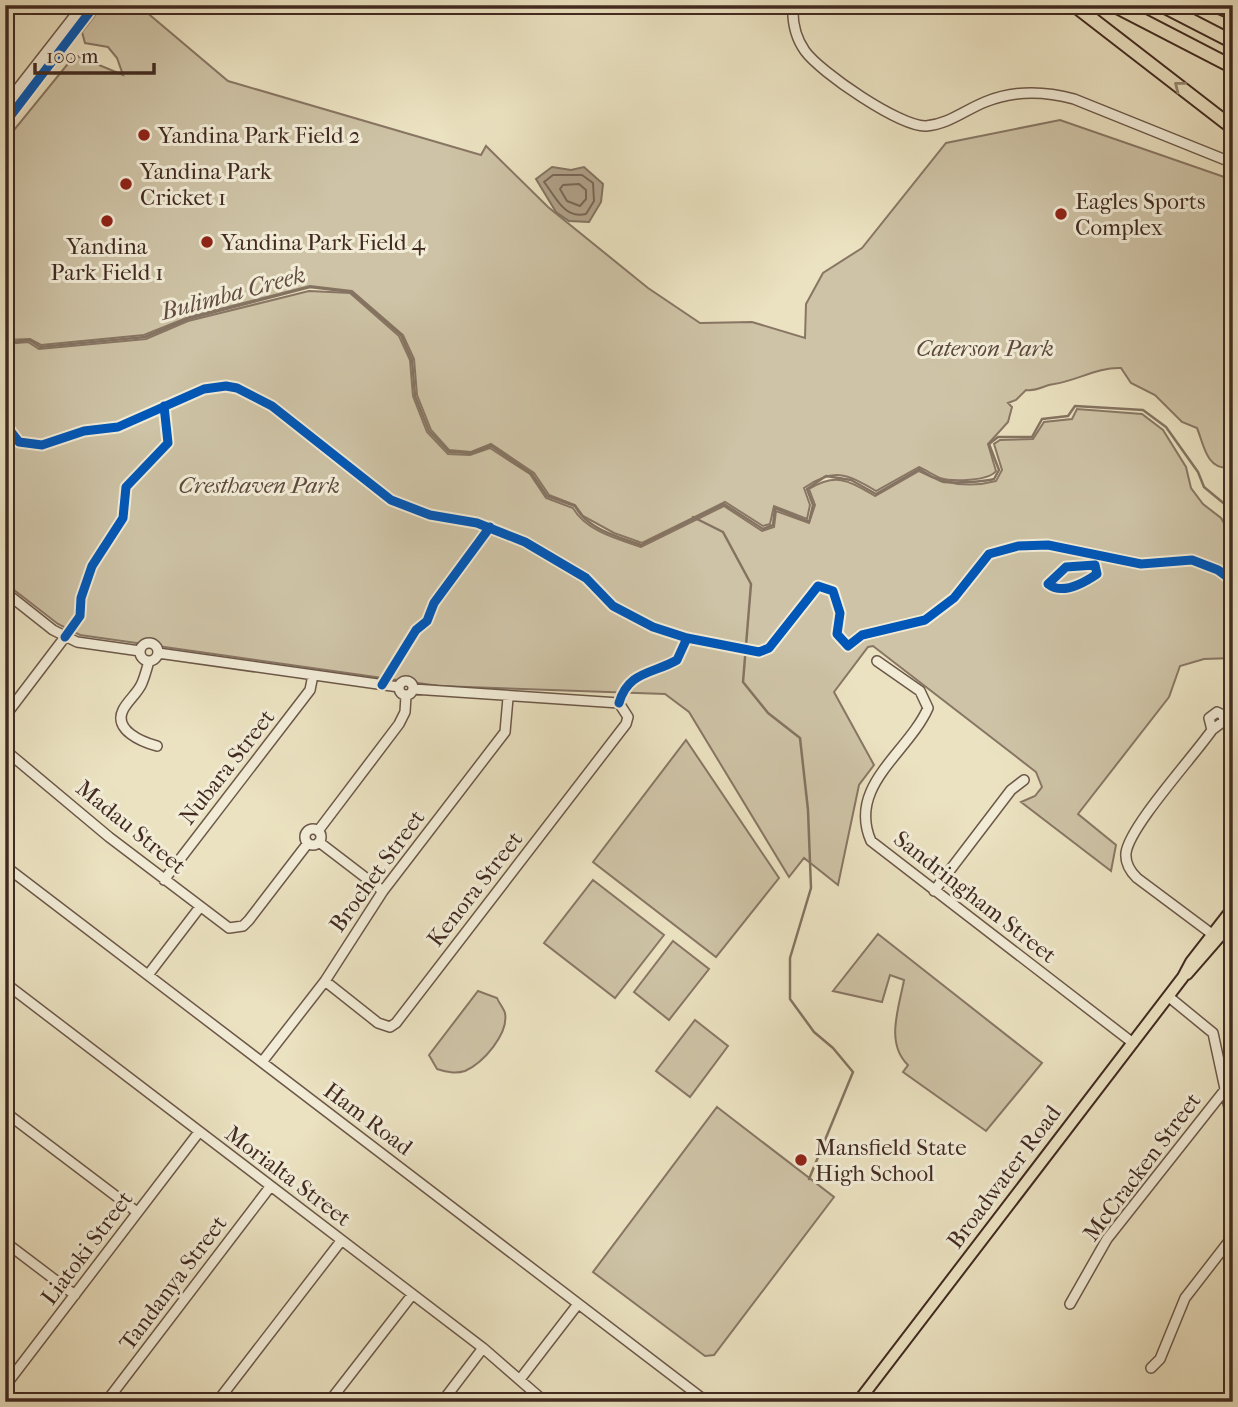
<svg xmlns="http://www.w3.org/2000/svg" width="1238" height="1407" font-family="'IM FELL French Canon',serif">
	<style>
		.green { fill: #cec3a6; stroke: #887664; stroke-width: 2 }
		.water { fill: #b1a38b; stroke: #847361; stroke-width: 2 }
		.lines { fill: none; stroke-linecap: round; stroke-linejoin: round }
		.shore { stroke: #796656; stroke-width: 2 }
		.stream { stroke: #847361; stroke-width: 2.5 }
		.minor-casing { stroke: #6c5849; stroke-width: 12 }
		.major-casing { stroke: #412a21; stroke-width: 14 }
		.highway-casing { stroke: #412a21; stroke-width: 16 }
		.minor { stroke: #f2ecd7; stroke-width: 9 }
		.major { stroke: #ebe2c1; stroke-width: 10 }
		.highway { stroke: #ebe2c1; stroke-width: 12 }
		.cycleway-casing { stroke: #f2ecd7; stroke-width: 13 }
		.cycleway { stroke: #0057b8; stroke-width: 9 }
		.oneway { stroke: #968671 }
		.poi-dot { fill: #8f2418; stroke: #f2ecd7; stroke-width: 2.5 }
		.labels { text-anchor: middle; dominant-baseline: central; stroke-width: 6; stroke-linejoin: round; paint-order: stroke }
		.poi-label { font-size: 23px; fill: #412a21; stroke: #f2ecd7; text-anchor: start }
		.park-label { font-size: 23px; font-style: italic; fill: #5d493c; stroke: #f2ecd7 }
		.street-label { font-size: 23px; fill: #412a21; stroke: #f2ecd7 }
		.water-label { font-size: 24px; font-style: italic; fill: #634e41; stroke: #f2ecd7 }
	</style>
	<rect width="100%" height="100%" fill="#ebe2c1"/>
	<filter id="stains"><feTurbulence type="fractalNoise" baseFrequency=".00286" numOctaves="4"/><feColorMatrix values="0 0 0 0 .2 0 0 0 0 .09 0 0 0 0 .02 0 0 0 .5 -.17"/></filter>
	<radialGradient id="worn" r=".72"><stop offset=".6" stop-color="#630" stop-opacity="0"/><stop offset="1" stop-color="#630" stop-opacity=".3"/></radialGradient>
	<path class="green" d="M103,5h35l90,76 253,74 5,-9 62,61 100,81 52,35 52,-1 53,16 1,-34 17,-31 39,-25 84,-105 114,-23 173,60v284l-4,4c-23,1 -25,-23 -32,-40l-15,-6 -27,-27 -24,-12 -10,-15c-23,-1 -45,13 -67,16 -11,1 -16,8 -28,6l-10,10 -8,3 4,4 -4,15 -20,22 8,27c-7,10 -44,11 -56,7 -7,-3 -14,-8 -21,-11l-43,24c-30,-18 -43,-23 -72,-3l6,17 -3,14 -33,-13 -4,18 -7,2 -38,-24 -83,41 -28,-10 -31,-17 -8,-11 -26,-10 -15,-22 -43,-29 -20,8 -22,-2 -18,-20 -14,-35 -3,-36 -11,-24 -51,-44 -42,-5 -121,31 -45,18 -103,10 -11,-6 -25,1v-199l70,-86 48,20 -6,-17 -9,-11 -23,-4 -3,-11z
		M309,291l41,2 49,43 11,24 3,36 14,36 21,22 22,1 20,-7 40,26 16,24 27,10c13,23 45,31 68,39l83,-41 38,25 12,-4 2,-16 33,12 6,-18 -6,-16c28,-17 40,-8 66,7l44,-25c24,13 51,17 77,10l6,-11 -8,-26 6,-4 33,-1 11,-17 28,-3 5,-10 65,5 21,16 23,37 5,21 12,16 18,14 12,20v120l-29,1 -24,7 -11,31 -91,117 38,31 -5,26 -90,-69 14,-6 7,-9 -6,-15 -163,-126 -5,1 -34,45 40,73 -15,20 -21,100 -34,-27 -15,19 -100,-165 -24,-18 -226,-8 -359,-51 -22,-11 -53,-41v-239l23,-2 11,7 107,-10 42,-18z
		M686,740l93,138 -63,79 -123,-95z
		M593,880l71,55 -49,63 -71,-55z
		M878,934l164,129 -56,68 -83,-59 5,-7c-23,-22 -9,-57 -4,-85l-14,-5 -8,27 -49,-11z
		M673,941l36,28 -40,51 -35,-28z
		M478,991l19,7c2,5 7,11 8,15 4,21 -22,50 -40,58 -10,3 -18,1 -28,-2l-8,-14z
		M695,1020l33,26 -38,51 -34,-26z
		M717,1107l117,90 -120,158 -9,1 -112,-84z"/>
	<path class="water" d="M552,167l19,3 13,-3 19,17 -2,18 -12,20 -20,-1 -13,-9 -20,-33z"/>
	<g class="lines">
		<path class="shore" d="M553,175h29l11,8 1,18 -8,13c-22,5 -30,-17 -42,-32z
			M579,184l7,6v9l-6,7 -13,-5 -7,-12 3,-4z"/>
		<path class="stream" d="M5,343l24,-3 11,7 105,-10 43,-18 122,-32 41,5 50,43 11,25 3,36 14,35 20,21 22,1 20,-7 41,28 15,22 28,10c12,23 43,31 66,39l83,-41 39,25 10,-4 2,-17 34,14 4,-17 -6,-16 19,-13 25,4 25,14 43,-25c8,4 17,11 25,13 12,1 39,0 50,-3l5,-9 -10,-26 9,-7h34l10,-18 26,-3 7,-10 68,4 23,17 32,45 6,15 29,24
			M693,517l30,15 28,52 -8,98 25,31 32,25 8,72 3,78 -21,70v41l24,33 19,16 20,24 -44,107"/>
		<g class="minor-casing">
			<path id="minor" d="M793,5c-1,17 2,32 12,46 15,21 95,76 121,75 23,-2 39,-16 59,-24 29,-12 60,-11 89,-3l159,64
				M5,105l78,-100
				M5,592l48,38 24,12 63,9
				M140 652a9 9 0 1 1 18 0a9 9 0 1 1-18 0Z
				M158,653l241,34
				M149,661c-2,7 -4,15 -7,22 -4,10 -14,17 -19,27 -10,20 19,32 34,36
				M877,661l43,30 8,17c-20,45 -81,78 -57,133l262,202
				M399 688a7 7 0 1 1 14 0a7 7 0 1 1-14 0Z
				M1217,712l6,3 1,6 -12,9 -3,-12z
				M5,716l60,-79
				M1212,730c-18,26 -83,97 -86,123 -1,10 4,18 11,25l79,59
				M5,750l104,87 120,91 14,-2 6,-6 59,-77
				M305 837a8 8 0 1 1 16 0a8 8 0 1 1-16 0Z
				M318,831l81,-107 6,-12 1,-16
				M319,842l64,49
				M5,866l702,536
				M164,880l146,-190 3,-15
				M934,891l77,-101 13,-10
				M148,975l52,-68
				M325,981l53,42 12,4 6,-4 230,-299 2,-7 -9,-14 -206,-14
				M5,983l478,365 62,54
				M1169,997l44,36 20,93
				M262,1062l63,-81 58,-90 122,-159 3,-34
				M5,1112l132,100
				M5,1242l70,53
				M1070,1304l37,-65 117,-148
				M1151,1368l9,-9 25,-61 48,-62
				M521,1378l57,-74
				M5,1386l194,-254
				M106,1402l164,-215
				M217,1402l124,-161
				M329,1402l83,-107
				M442,1402l41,-54"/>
		</g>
		<g class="major-casing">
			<path id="major" d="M1187,974l46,-53
				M858,1402l325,-425 8,-15 42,-54"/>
		</g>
		<g class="highway-casing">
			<path id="highway" d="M1074,5l159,123
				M1113,5l120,62
				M1161,5l72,37
				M1214,5l19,8"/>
		</g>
		<use href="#minor" class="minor"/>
		<use href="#major" class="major"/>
		<use href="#highway" class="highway"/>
		<g class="cycleway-casing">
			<path id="cycleway" d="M5,123l90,-118
				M5,424l14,18 23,3 42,-14 34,-4 86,-38 22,-3 11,2 35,18 119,94 39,15 47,8 48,19 61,36 27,28 40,21 34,11 72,14 10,-4 49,-62 15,5 7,22 -3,21 11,12 14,-11 63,-15 29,-22 35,-44 29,-8 30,-1 93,19 51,-4 26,10 15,11
				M1095,565l2,9c-13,9 -35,21 -49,10l18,-17z
				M65,637l15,-21 1,-18 11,-32 31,-48 3,-31 42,-44 -4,-37
				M382,685l34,-55 11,-9 7,-18 56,-76
				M619,703c9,-32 34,-29 58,-43l10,-22"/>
		</g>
		<use href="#cycleway" class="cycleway"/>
	</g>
	<defs><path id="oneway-chevron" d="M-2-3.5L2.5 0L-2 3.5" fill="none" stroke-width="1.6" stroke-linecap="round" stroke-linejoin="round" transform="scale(1.75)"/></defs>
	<use class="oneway" href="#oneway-chevron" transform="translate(1179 86) rotate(-142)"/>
	<g class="poi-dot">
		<circle cx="144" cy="135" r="7"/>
		<circle cx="126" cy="184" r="7"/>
		<circle cx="1061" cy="214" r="7"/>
		<circle cx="107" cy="221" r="7"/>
		<circle cx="207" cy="242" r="7"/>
		<circle cx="801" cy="1160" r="7"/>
	</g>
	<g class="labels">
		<g class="poi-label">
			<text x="158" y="135">Yandina Park Field 2</text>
			<text x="140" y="171">Yandina Park<tspan x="140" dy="26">Cricket 1</tspan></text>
			<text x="1075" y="201">Eagles Sports<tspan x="1075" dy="26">Complex</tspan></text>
			<text x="221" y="242">Yandina Park Field 4</text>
			<text x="107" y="246" text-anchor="middle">Yandina<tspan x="107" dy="26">Park Field 1</tspan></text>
			<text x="815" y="1147">Mansfield State<tspan x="815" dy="26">High School</tspan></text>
		</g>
		<g class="park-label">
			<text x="985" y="348">Caterson Park</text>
			<text x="259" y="485">Cresthaven Park</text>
		</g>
		<g class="street-label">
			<text transform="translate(227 767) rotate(-52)">Nubara Street</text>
			<text transform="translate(131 827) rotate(39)">Madau Street</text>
			<text transform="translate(377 871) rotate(-54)">Brochet Street</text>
			<text transform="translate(475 889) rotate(-52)">Kenora Street</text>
			<text transform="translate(975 897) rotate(38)">Sandringham Street</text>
			<text transform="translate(368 1119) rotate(37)">Ham Road</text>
			<text transform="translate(1142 1167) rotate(-53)">McCracken Street</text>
			<text transform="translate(288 1176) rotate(37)">Morialta Street</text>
			<text transform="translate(1004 1177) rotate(-53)">Broadwater Road</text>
			<text transform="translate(87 1248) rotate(-53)">Liatoki Street</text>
			<text transform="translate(173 1283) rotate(-53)">Tandanya Street</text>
		</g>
		<g class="water-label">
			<text transform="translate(233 293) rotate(-15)">Bulimba Creek</text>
		</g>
	</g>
	<rect width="1238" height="1407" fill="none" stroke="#ebe2c1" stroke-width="28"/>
	<rect x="7" y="7" width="1224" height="1393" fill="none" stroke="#412a21" stroke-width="3.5"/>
	<rect x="14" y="14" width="1210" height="1379" fill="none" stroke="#412a21" stroke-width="2"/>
	<path d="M35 63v10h119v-10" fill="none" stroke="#412a21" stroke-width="3.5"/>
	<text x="46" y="63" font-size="21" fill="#412a21" stroke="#f2ecd7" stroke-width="5" paint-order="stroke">100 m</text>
	<rect width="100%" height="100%" filter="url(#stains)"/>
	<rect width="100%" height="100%" fill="url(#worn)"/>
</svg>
